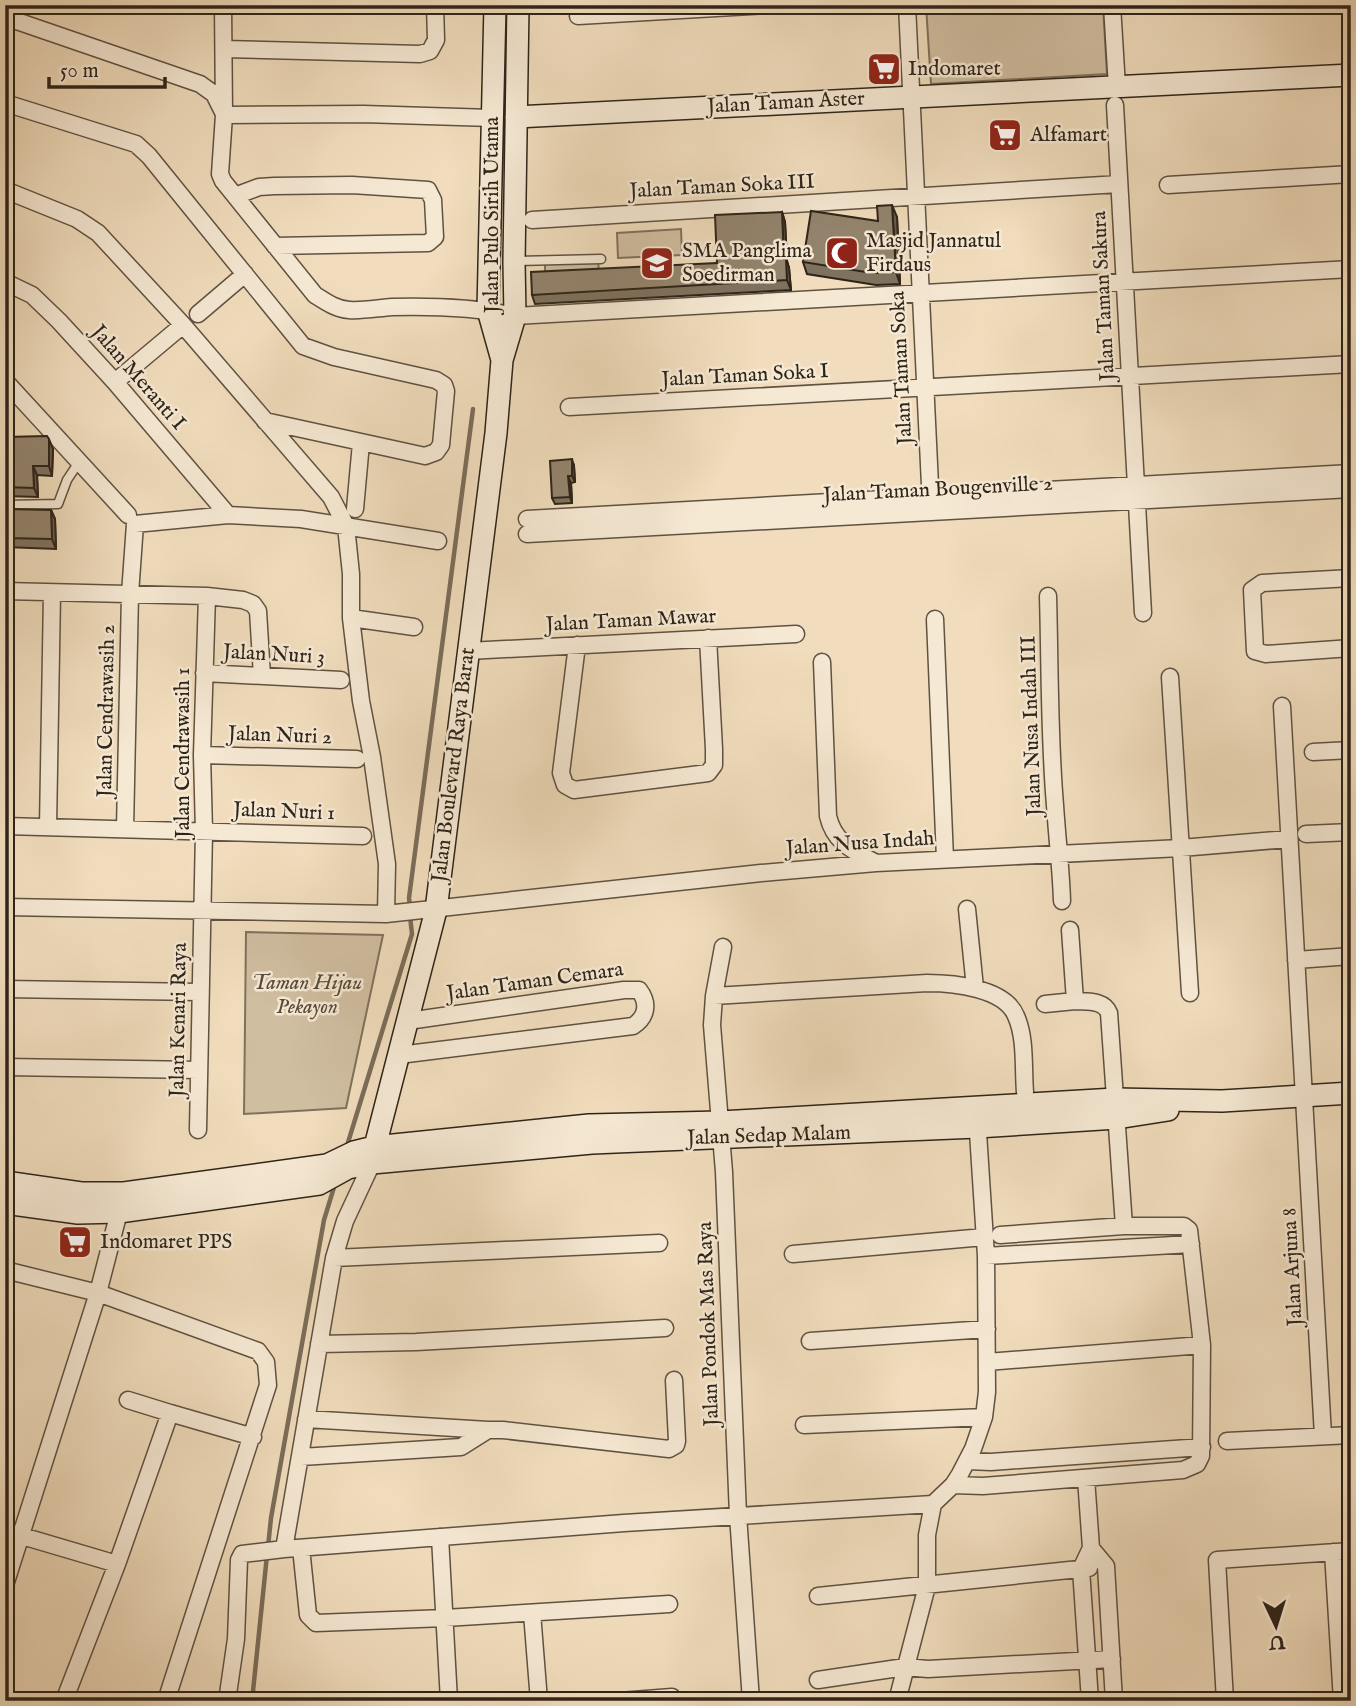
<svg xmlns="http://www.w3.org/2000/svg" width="1356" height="1706" font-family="'IM FELL English',serif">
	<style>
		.green { fill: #d0bea1; stroke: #7f715d; stroke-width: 2 }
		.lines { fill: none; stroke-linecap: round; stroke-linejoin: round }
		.stream { stroke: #7b6d5a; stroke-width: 4.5 }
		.lane-casing { stroke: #5f5242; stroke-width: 11 }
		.street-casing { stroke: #5f5242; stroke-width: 19 }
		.secondary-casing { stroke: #2e2419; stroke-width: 24 }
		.lane { stroke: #f6e9d4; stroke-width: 8 }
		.street { stroke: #f6e9d4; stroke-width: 16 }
		.secondary { stroke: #f6e9d4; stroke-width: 21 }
		.wall { fill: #7e725f; stroke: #2e2419; stroke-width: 2 }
		.shaded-wall { fill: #675c4d; stroke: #2e2419; stroke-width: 2 }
		.building { fill: #93846e; stroke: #2e2419; stroke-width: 2 }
		.labels { text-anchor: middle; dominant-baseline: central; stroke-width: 5; stroke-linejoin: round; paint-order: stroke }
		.poi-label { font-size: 21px; fill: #2e2419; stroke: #f6e9d4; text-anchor: start }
		.street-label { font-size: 21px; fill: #2e2419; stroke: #f6e9d4 }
		.park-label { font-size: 21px; font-style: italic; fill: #564a3b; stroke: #f6e9d4 }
	</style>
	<rect width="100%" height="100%" fill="#f1ddbd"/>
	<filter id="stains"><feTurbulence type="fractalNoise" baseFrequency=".00286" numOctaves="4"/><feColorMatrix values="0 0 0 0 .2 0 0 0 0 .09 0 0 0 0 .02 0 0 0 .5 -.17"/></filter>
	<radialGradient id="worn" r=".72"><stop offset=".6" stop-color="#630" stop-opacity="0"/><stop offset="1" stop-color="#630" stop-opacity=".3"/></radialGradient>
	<path class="green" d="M926,5h177l4,69 -176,10z
		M681,229l1,26 -64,3 -1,-25z
		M598,260l1,12 -54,4v-14z
		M246,932l137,3 -37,173 -102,6z"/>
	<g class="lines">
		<path class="stream" d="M410,907l-1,-9 64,-489
			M346,1149l66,-215 -2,-18
			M268,1547l3,-29 53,-298 11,-36
			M252,1701l15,-146"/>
		<g class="lane-casing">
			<path id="lane" d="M517,261l84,-2
				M5,505l53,-1 9,-24 12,-18"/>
		</g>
		<g class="street-casing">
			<path id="street" d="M223,5l1,110 -4,59 3,7 92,114c11,7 21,14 34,15 14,1 29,-2 43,-3 42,-1 83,0 123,9l836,-47
				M907,5l24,501
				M1112,5l5,82
				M578,16l191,-11
				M5,17l195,67 14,10 9,18
				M224,49l196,5 10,-3 6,-11 -1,-35
				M5,103l131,41 13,12 154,190 31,11 102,23 8,5 2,6 -5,54 -5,7 -11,4 -160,-35
				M1115,105l28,508
				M224,115l139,-1 129,4
				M1168,185l183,-11
				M5,190l72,29 21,14 85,92 148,172 15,29 5,48v44l10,83 11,56 15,107 -1,50
				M235,196l24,-9 15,-1 78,-1 76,5 5,10 2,37 -7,6 -153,3
				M532,220l587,-36
				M5,282l27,13 27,26 56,61 113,133
				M198,314l47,-40
				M5,381l123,134
				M115,382l68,-57
				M569,407l782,-43
				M355,509l6,-66
				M527,519l824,-46
				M527,534l824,-45
				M1351,578l-89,5 -10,7 3,61 11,3 85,-6
				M5,591l202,5 36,4 10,4 5,7 4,65
				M1048,596c2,70 1,140 7,209 2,32 6,64 7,96
				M351,618l63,9
				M935,619l10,240
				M577,645l-16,128 4,12 9,5 134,-17 6,-8v-16l-6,-111
				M468,651l328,-17
				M822,662l6,154c6,27 26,35 48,47
				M204,673l137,7
				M1170,677l20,316
				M1282,706l41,730
				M1313,752l38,-2
				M202,755l155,4
				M5,826l358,10
				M48,827l4,-234
				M125,829l5,-235 5,-70 93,-9 73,4 137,22
				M1306,834l45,-2
				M5,907l381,7 375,-41 115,-10 305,-15 107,-9
				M967,909l8,79
				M723,947l-9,49 -2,29 12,147 14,343 13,186
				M1296,960l55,-4
				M5,989l195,3
				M714,996l213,-13c26,0 78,5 89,33 10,22 7,52 9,76
				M1045,1004l30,-3
				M399,1055l234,-29c14,-9 16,-23 6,-36h-15l-216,31
				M5,1067l194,3
				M198,1130l6,-299 -2,-76 5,-159
				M1000,1235l124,-9
				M793,1254l191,-17
				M986,1256l205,-12
				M334,1258l325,-15
				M5,1270l93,23 160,58 8,11 2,23 -102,316
				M810,1341l177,-12
				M319,1344l97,-2 249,-14
				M987,1362l215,-17
				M128,1400l42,13
				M306,1419l182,11
				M804,1425l180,-8
				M1227,1441l124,-6
				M301,1457l160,-10 27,-17h15l166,19 7,-4 1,-4 -3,-61
				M967,1461l24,1 211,-15
				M1086,1478l5,70
				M953,1485l30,1 200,-16 14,-6 4,-8 1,-111 -13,-115 -5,-4h-60l-15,-213c-5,-13 -21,-11 -34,-12l-5,-71
				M5,1531l112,33
				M440,1537l9,164
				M301,1548l7,67 8,8 129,-5 224,-14
				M284,1549l50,-291 11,-37 27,-58
				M1333,1552l9,149
				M5,1585l93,-292 21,-81
				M818,1596l271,-28
				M532,1613l7,88
				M818,1680l87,-13 23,2 184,-10
				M64,1701l53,-137 53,-151 83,24
				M227,1701l9,-62 3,-79 3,-6 42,-5 340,-26 309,-19
				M620,1701l52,-4
				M897,1701l30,-115v-51l6,-31 20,-19 7,-11 13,-25 11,-32 3,-25 -1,-136 -9,-139
				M1090,1701l-9,-132 10,-21 15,18 8,135
				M1225,1701l-8,-141 134,-9"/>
		</g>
		<g class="secondary-casing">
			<path id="secondary" d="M495,5l-7,305 14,50
				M516,117l835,-42
				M372,1158l64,-248 60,-477 6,-73 13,-44 -1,-54 4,-257
				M5,1182l76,11h43l203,-28 27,-13 20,-5 215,-22 131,-3 395,-23 107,2 129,-8
				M5,1203l73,10 41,-1 200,-28 29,-16 24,-5 220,-20 385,-16 140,-9 51,-8"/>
		</g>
		<use href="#lane" class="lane"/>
		<use href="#street" class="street"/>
		<use href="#secondary" class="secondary"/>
	</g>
	<path class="wall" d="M782,212l3,10 2,39 2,7 2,22 -256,14 -3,-9 185,-32z
		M897,217l3,67 -24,1 -69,-11 -4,-12 75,-41z
		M5,437l48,12 -1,27 -15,-1 1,22 -33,-1z
		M574,466l1,16 -4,1 1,20 -17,1 -3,-6z
		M5,509l46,1 4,9 1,30 -51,-2z"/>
	<path class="shaded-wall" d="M892,205l5,12 3,67 -4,-12z
		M782,212l3,10 2,39 2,7 2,22 -4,-10 -3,-21z
		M49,439l4,10 -1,27 -3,-10z
		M572,459l2,7 1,16 -3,-6z
		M33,466l4,9 1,22 -4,-9z
		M568,476l3,7 1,20 -2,-6z
		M51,510l4,9 1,30 -4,-10z"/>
	<path class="building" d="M892,205l4,67 -24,1 -69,-11 8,-51 67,10 -1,-15z
		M782,212l2,47h2l1,21 -255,15 -1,-23 186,-9 -2,-48z
		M47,436l2,3v27h-16l1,22 -29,-1v-50z
		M572,459v17h-4l2,21 -18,1 -2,-37z
		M5,509l46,1 1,29 -47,-1z"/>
	<defs>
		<g id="supermarket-square" transform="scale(1.75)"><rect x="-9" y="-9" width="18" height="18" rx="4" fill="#8f2418" stroke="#f6e9d4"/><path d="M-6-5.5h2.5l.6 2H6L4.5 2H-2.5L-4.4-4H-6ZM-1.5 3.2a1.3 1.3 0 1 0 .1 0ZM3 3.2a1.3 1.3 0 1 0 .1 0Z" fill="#fff"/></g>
		<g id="mosque-square" transform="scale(1.75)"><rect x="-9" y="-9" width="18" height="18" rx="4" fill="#8f2418" stroke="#f6e9d4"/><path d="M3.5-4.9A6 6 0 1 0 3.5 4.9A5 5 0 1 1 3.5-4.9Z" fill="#fff"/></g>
		<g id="school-square" transform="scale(1.75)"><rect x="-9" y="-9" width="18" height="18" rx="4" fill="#8f2418" stroke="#f6e9d4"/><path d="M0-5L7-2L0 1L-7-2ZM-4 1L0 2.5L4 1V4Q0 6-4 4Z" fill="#fff"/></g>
	</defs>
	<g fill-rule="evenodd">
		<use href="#supermarket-square" x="884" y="69"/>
		<use href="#supermarket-square" x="1005" y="135"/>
		<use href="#mosque-square" x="842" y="253"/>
		<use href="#school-square" x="657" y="263"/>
		<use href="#supermarket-square" x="75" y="1242"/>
	</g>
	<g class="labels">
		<g class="poi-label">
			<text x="908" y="69">Indomaret</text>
			<text x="1030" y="135">Alfamart</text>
			<text x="866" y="241">Masjid Jannatul<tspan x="866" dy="24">Firdaus</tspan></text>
			<text x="682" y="251">SMA Panglima<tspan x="682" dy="24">Soedirman</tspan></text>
			<text x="100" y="1242">Indomaret PPS</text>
		</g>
		<g class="street-label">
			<text transform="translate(786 103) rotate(-3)">Jalan Taman Aster</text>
			<text transform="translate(722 187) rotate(-3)">Jalan Taman Soka III</text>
			<text transform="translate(492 215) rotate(-90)">Jalan Pulo Sirih Utama</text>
			<text transform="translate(1104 296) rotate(-93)">Jalan Taman Sakura</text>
			<text transform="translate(902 368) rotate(-93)">Jalan Taman Soka</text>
			<text transform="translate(745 376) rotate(-3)">Jalan Taman Soka I</text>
			<text transform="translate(138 378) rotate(49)">Jalan Meranti I</text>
			<text transform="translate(938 490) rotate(-3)">Jalan Taman Bougenville 2</text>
			<text transform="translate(631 621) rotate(-3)">Jalan Taman Mawar</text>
			<text transform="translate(274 655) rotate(3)">Jalan Nuri 3</text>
			<text transform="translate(107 711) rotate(-89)">Jalan Cendrawasih 2</text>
			<text transform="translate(1032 726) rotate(-92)">Jalan Nusa Indah III</text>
			<text transform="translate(280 736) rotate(2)">Jalan Nuri 2</text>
			<text transform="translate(183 753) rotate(-90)">Jalan Cendrawasih 1</text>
			<text transform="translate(454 765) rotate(-83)">Jalan Boulevard Raya Barat</text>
			<text transform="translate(284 812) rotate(2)">Jalan Nuri 1</text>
			<text transform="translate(860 844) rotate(-4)">Jalan Nusa Indah</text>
			<text transform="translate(535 982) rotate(-8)">Jalan Taman Cemara</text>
			<text transform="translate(179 1020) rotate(-89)">Jalan Kenari Raya</text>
			<text transform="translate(769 1136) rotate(-2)">Jalan Sedap Malam</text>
			<text transform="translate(1293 1267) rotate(-93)">Jalan Arjuna 8</text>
			<text transform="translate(709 1324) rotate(-92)">Jalan Pondok Mas Raya</text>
		</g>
		<g class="park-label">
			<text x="307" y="983">Taman Hijau<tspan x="307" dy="24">Pekayon</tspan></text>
		</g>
	</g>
	<rect width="1356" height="1706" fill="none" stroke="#f1ddbd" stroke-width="28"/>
	<rect x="7" y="7" width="1342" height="1692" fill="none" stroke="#2e2419" stroke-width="3.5"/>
	<rect x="14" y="14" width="1328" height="1678" fill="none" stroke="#2e2419" stroke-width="2"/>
	<g transform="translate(1276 1626) rotate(176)" stroke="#f6e9d4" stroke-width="5" paint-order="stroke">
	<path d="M0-5L12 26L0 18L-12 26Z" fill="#2e2419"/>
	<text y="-10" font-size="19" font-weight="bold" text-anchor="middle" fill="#2e2419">U</text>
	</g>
	<path d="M49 77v10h116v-10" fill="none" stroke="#2e2419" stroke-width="3.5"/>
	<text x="60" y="77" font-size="21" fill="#2e2419" stroke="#f6e9d4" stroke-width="5" paint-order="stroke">50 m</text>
	<rect width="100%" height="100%" filter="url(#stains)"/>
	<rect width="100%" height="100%" fill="url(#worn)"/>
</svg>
